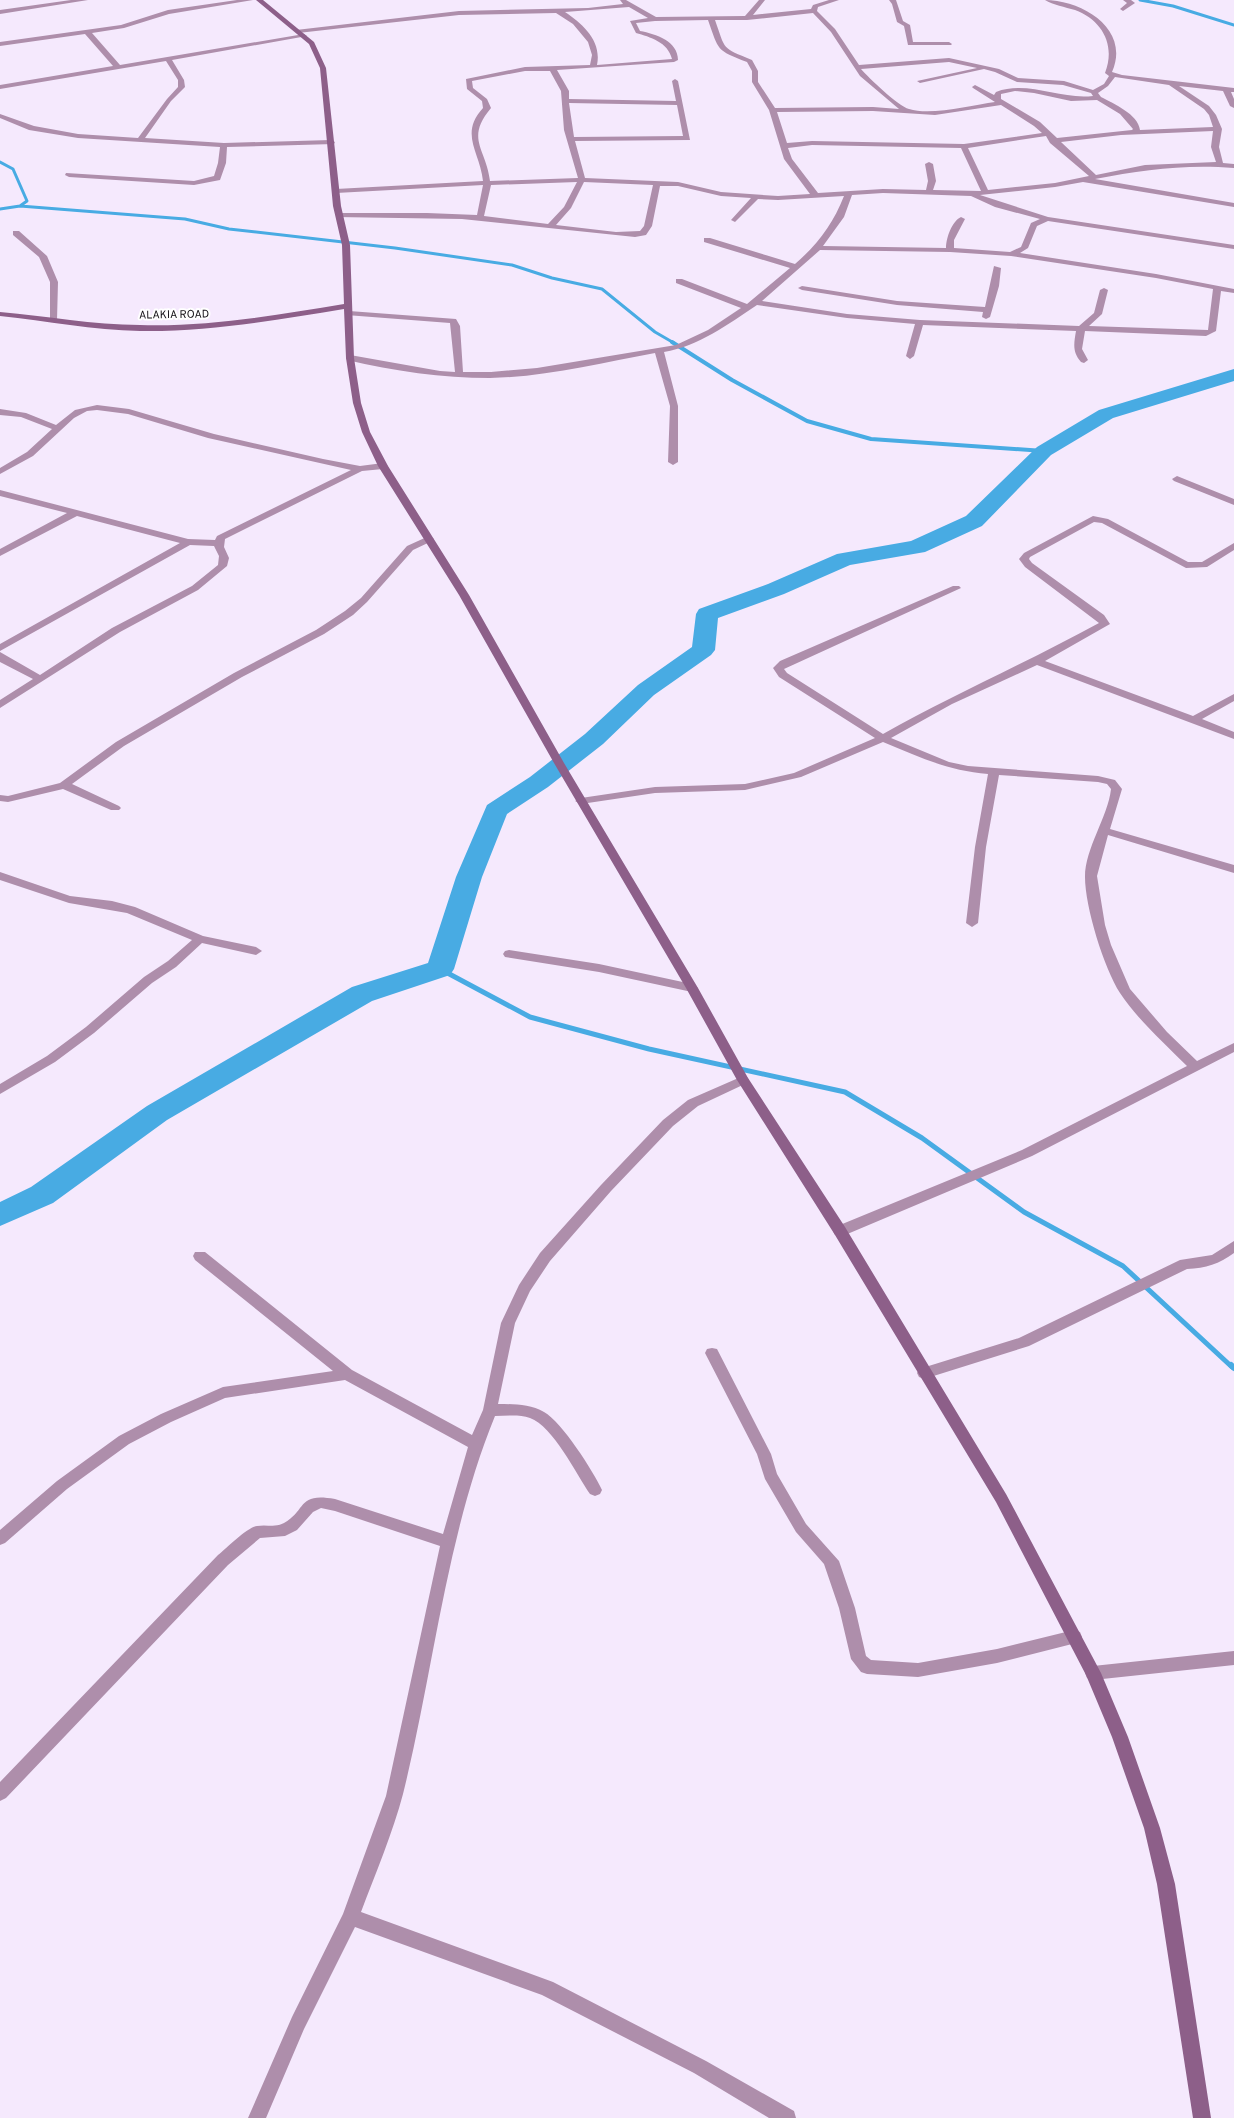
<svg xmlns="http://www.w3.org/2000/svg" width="1234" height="2118" font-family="Overpass,sans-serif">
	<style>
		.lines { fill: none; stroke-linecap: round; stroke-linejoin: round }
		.stream-far3 { stroke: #48abe3; stroke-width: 3 }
		.stream-far2 { stroke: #48abe3; stroke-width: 4 }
		.stream-far1 { stroke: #48abe3; stroke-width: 5 }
		.stream { stroke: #48abe3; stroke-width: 6 }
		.river { fill: #48abe3; fill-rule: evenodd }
		.street { fill: #ae8eab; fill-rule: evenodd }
		.secondary { fill: #8d5f89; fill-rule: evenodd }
		.labels { text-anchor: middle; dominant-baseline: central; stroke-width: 4; stroke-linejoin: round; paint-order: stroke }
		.far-street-label { font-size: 11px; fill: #110d13; stroke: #fff }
	</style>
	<rect width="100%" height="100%" fill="#f5e9fd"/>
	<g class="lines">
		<path class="stream-far3" d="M1140,0l33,6 61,19
			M0,162l13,7 14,32 -7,5
			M0,209l20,-3 165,13 44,10 166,19 117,17 40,13 50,11 53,43 19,11"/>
		<path class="stream-far2" d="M672,342l60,38 75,41 64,18 173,12"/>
		<path class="stream-far1" d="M440,969l90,48 119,32 196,43 77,46 102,74 99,54 109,101"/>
		<path class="stream" d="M1231,1365l3,3"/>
		<path class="river" d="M1234,369v12l-121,37 -62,37 -69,71 -57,26 -75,13 -66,29 -66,24 -3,32 -4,5 -57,40 -51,49 -55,43 -41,27 -25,63 -28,92 -4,6 -78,26 -205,119 -114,83 -53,23v-24l31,-15 116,-81 205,-119 76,-24 28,-86 31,-72 43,-28 55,-43 53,-49 54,-38 4,-33 3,-5 69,-25 69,-30 74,-13 55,-25 71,-69 62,-37z"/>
		<path class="street" d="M71,0h17l-88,14v-4z
			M237,0h16l-84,14 -45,14 -32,5 28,32 184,-31 3,2 -135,24 12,20 1,7 -14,14 -26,37 79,5 107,-3 4,2 -1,2 -107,3 -1,16 -6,17 -26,5 -125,-8 -4,-2 1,-2 128,8 20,-5 4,-13 2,-16 -142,-9 -49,-8 -29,-12v-4l34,12 44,8 60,4 29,-39 11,-12v-7l-12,-19 -166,28v-4l113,-19 -28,-32 -85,12v-4l121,-17 47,-15z
			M620,0h6l30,17 89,-1 14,-16h6l-12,15 58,-6 2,-4 16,-5h10l-21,7 -1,4 18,18 24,36 90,-7 50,11 19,9 46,3 29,9 11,-6 5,-8 -4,-3c11,-28 -3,-53 -30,-63 -10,-3 -22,-5 -30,-10 37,0 86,29 67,72l10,3 112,13v4h-3l3,7v9l-4,-2 -7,-15 -44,-5 30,20 7,9 6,14 -3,18 4,16 11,1v4c-49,-4 -91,2 -139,11l139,24v4l-151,-25 -28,5 -75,8 68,22 186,28v4l-186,-28 -11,5 -9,22 -8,5 136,21 78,15v4l-13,-2 -5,40 -10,5 -121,-5 -3,18 6,11 -4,3 -3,-1c-9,-10 -7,-19 -5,-31l-153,-6 -9,31 -4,3 -4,-3 9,-32 -68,-6 -90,-13c-30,20 -58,41 -93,47l14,54v56l-5,3 -5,-3 2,-56 -15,-53c-54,10 -110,24 -165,25 -48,0 -96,-7 -143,-18l-1,-2 4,-3 90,16 15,1 -5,-49 -104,-8v-4h3l107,8 4,7 3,46h28l46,-4 139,-23 32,-15 33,-22 -65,-25v-4h6l65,25 43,-36 -86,-26v-4h6l85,26c23,-20 38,-40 49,-68l-66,4 -20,-1 -23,23 -4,-2 20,-22 -30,-2 -43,-10h-18l-8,40 -6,9 -11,2 -173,-18 -126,-2v-4h91l50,2 6,-30 -147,8 -4,-2 4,-2 147,-8c-3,-29 -24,-47 0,-73l-1,-7 -15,-12 -1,-10 59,-12 65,-2 2,-10 -4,-13 -15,-18 -17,-11 -97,2 -161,18 -2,-1v-2l163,-19 129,-3 35,-4zM629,7l19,11 -18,3 6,12c14,4 32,9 36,26l-75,6c5,-24 -14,-41 -32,-53zM813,13l18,19 29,44 39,33 -26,-2 -98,1 -17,-26v-11l-6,-11c-31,-13 -26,-9 -37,-40h32zM708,20c11,31 8,30 39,42l5,9v11l17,28 15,49 26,35 -32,2 -57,-4 -43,-10 -93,-4 -10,-37 115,-1 -12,-59 -3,-2 -3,2 4,20 -107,-2v-8l-12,-21 117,-8 4,-2c0,-19 -22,-26 -38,-29l-4,-8 19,-2zM949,62l28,6 -60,13 3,2 64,-14 11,3 22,10 46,3 28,8 2,3c-33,4 -65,-16 -97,-4l-2,3 -19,-10 -3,2 1,1 22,14c-23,3 -64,14 -86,7 -11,-3 -40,-31 -48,-40zM525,71h25l11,20 3,39 14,48 -88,3c-4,-33 -25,-42 1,-73l-4,-9 -14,-11 -1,-7zM1115,77l54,8 35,24 5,6 4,12 -73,3c-2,-16 -26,-26 -39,-33l-3,-4 10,-7zM1015,91l19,2 37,8 26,-1 23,14 13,15 -1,1 -75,8 -17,-16 -39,-23v-5zM569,103l108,2 6,31 -109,1zM1001,105l33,21 8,7 -78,11 -152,-3 -25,2 -10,-31 96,-1 62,4zM1213,131l-2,16 5,15 -71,3 -49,10 -35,-33 60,-7zM1046,136l4,7 39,33 -34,7 -67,7 -20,-42zM812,145l149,3 20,43 -48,-1 3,-9 -3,-17 -4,-2 -4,2 3,17 -2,9 -43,-1 -65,4 -26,-34 -4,-11zM577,182l-13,25 -16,17 -64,-8 7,-31zM584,182l69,3 -9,41 -4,5 -24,1 -60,-7 15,-17zM883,193l88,3 24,11 45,12 -9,4 -10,24 -11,5 -56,-4v-8l11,-21 -4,-2c-9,4 -15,21 -15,31l-123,-2 21,-29 8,-22zM820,250l130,2 61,4 145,22 57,11 -5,41 -119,-4 13,-12 6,-24 -4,-2 -4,2 -6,23 -15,13 -159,-6 -73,-6 -85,-13z
			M889,0h7l7,21 7,4 3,17h36l3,2 -1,1h-43l-4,-19 -7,-4 -5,-18z
			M1123,0h8l4,3 -12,8 -3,-2 7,-6z
			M13,231h6l28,25 11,26 -1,38 -7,-2v-36l-11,-25 -26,-22z
			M994,266l7,2 -2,18 -9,31 -4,2 -4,-2 1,-5 -86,-7 -95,-15 -4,-2 4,-2 95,15 88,6z
			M97,405l32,4 85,25 109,25 37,7 23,-3 5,3 -5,3 -21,2 -137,68 -1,8 5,11 -2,8 -29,24 -78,42 -120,76v-8l33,-21 -33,-17v-10l40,23 72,-47 80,-42 26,-21 1,-9 -5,-10 -24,-1 -190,106v-7l180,-101 -103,-27 -77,40v-7l67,-36 -67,-17v-6l188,49 27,1 2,-4 134,-66 -143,-32 -80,-24 -31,-4 -10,1 -13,7 -41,38 -33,18v-6l27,-16 25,-23 -31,-12 -21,-2v-6l26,4 30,12 19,-15z
			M1177,476l57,23v6l-60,-24 -2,-2z
			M1093,516l15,3 80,43h14l32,-19v7l-27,17 -21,1 -84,-45 -8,-1 -64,35 -1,2 3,4 72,52 6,9 -65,37 148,55 41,-22v7l-32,18 32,13v7l-197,-74 -85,39 -61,34 58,24 19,4 130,10 17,4 7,9 -12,40 124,36v8l-126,-38 -11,41 8,49 6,20 19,44 37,43 30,29 37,-18v9l-202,104 -187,79h-10l-2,-4 2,-4 187,-77 165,-84c-22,-22 -50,-47 -67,-73 -16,-25 -35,-86 -35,-116 0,-29 23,-60 26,-88l-4,-5 -9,-2 -99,-7 -13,72 -8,76 -6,4 -6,-4 9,-76 13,-73c-39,-3 -69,-17 -105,-32l-82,35 -56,13 -90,3 -74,11 -6,-3 6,-3 74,-11 90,-3 49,-11 81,-35 -96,-61 -6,-9 7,-7 173,-75h6l2,2 -177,81 3,4 96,61c71,-40 145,-72 216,-111l-74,-56 -6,-8 5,-6z
			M429,536l5,3 -2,2 -19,9 -46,52 -14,13 -29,19 -82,43 -118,69 -52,38 47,22 2,2 -2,2h-8l-48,-21 -55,13 -8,-1v-6l8,1 52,-13 56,-41 118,-69 82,-43 29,-19 16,-13 46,-52z
			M0,872l70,24 42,5 23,6 68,29 53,11 6,4 -6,4 -54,-12 -26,24 -24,16 -58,50 -39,29 -55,32v-10l47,-28 39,-29 58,-50 24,-16 24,-21 -65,-27 -58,-10 -69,-23z
			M509,950l90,14 93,20 6,4 -6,4 -93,-20 -94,-15 -2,-3 2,-3z
			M743,1076l4,1 2,3 -2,3 -49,23 -25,20 -62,65 -61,70 -20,30 -15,32 -17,81c16,0 32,0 46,8 18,10 49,59 58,78l-2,4 -5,2 -5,-2c-14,-20 -37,-68 -60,-76 -11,-4 -24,-2 -35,-2 -49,120 -61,253 -92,378 -10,38 -28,81 -42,118l192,70 153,79 88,50 2,7h-27l-75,-45 -152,-78 -187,-68 -51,102 -38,89h-18l44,-101 51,-103 43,-118 54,-250 -105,-35 -14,-3 -8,4 -16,18 -12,6 -25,2 -32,27 -222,233 -6,3v-19l218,-227c9,-7 29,-28 39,-29 10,-2 18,2 27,-3 23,-13 13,-31 51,-24l108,35 25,-87 -123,-67 -120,18 -54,24 -42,22 -62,45 -62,54 -5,2v-15l57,-49 62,-45 42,-22 62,-27 110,-16 -138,-111 -2,-4 2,-4h10l147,118 120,65 11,-25 18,-87 18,-38 21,-32 61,-68 62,-65 25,-20z
			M1234,1241v12c-15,11 -28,15 -47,16l-158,77 -105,33 -5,-2 -2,-4 2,-4 100,-31 161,-78 32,-5z
			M712,1348l5,1 54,105 6,20 29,50 33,37 16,47 11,48 5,4 47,3 79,-14 77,-19 6,2 2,5 -2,5 -83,21 -79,14 -51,-3 -6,-2 -10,-13 -12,-51 -15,-44 -28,-32 -31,-53 -8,-25 -52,-101 2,-4z
			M1234,1651v14l-141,15 -6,-2 -2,-5 2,-5 6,-2z"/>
		<path class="secondary" d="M256,0h7l51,42 12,26 15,138 9,39 4,113 7,45 9,29 18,34 81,129 95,168 134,225 50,90 97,149 161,267 95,179 27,64 32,91 15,56 36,234h-18l-36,-234 -13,-56 -32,-91 -26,-62 -90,-173 -161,-267 -98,-155 -51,-92 -132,-225 -95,-168 -81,-129 -16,-34 -9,-29 -7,-45 -2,-49c-67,11 -135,23 -204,22 -47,-1 -93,-10 -140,-15v-4c47,4 93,13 140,13 69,2 137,-10 204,-21l-2,-59 -9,-39 -13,-138 -11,-24z"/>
	</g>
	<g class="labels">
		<g class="far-street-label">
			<text transform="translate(174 315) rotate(-1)">ALAKIA ROAD</text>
		</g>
	</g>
</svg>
